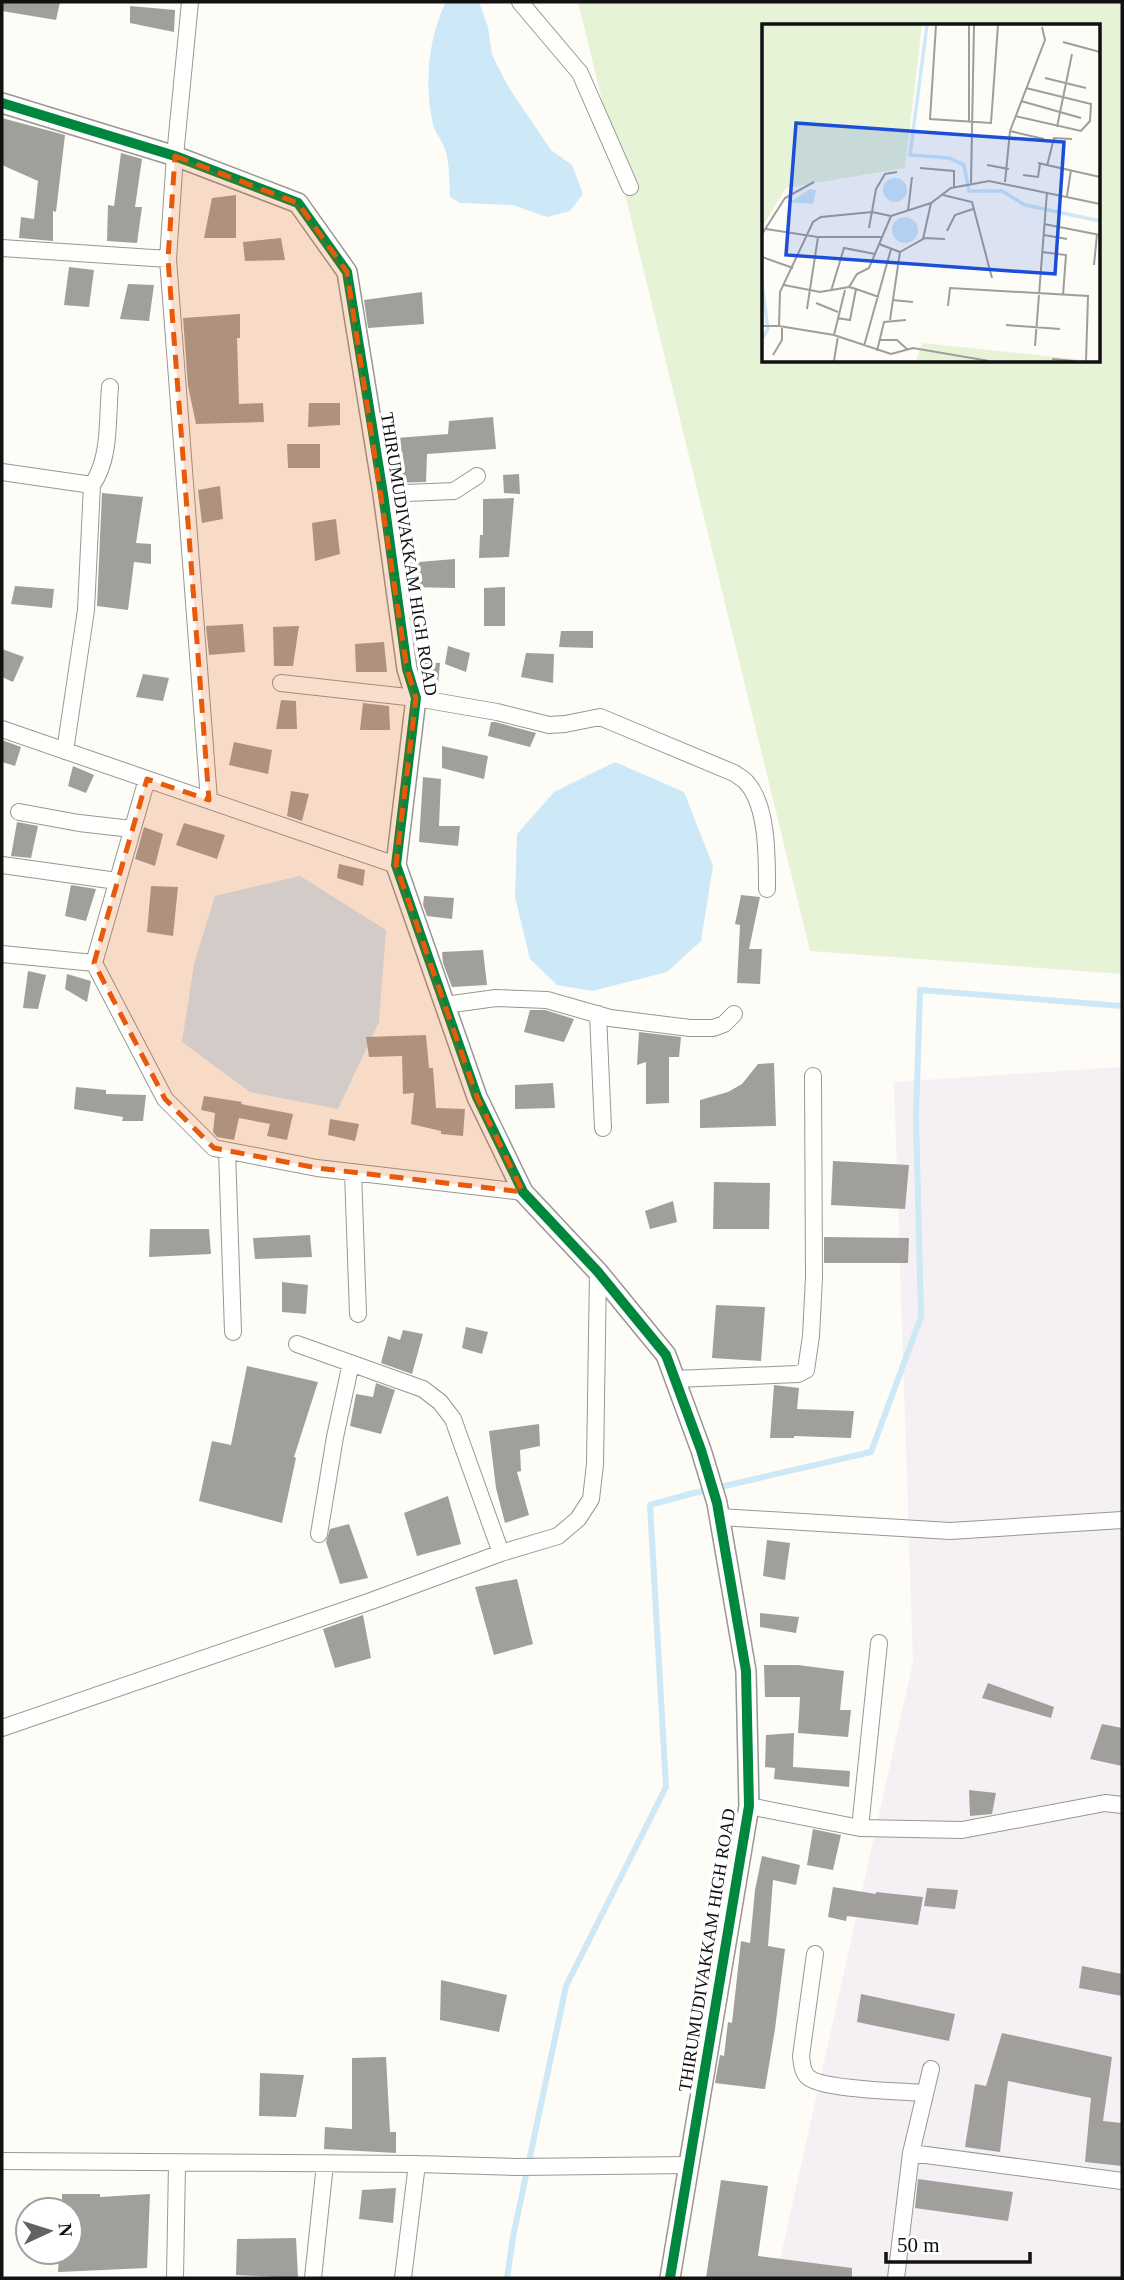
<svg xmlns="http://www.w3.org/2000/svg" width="1124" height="2280" font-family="Georgia,serif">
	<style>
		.industrial { fill: #f5f0f3 }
		.green { fill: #e7f3d7; fill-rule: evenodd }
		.water { fill: #cde8f7 }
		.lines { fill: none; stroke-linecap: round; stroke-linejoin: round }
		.stream { stroke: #cde8f7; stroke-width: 6 }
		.building { fill: #a19f9c }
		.minor-casing { stroke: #979795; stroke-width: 18 }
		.tertiary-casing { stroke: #979795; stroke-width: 22 }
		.minor { stroke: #fffffe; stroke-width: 16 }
		.tertiary { stroke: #fffffe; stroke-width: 19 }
		.cycleway-casing { stroke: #fff; stroke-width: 15 }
		.cycleway { stroke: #00873e; stroke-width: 10 }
		.marked { fill: #e8590c; fill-opacity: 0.2; stroke: #e8590c; stroke-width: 5; stroke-dasharray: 14 9; stroke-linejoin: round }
		.labels { text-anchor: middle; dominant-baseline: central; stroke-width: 7; stroke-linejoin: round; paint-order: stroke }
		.street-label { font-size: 18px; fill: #111; stroke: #fff }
		.inset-river { fill: none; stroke: #cde8f7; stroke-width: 3.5 }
		.inset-road { fill: none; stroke: #9f9e9b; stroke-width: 2 }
		.view { fill: #1d4ed8; fill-opacity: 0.15; stroke: #1d4ed8; stroke-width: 3.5 }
		.inset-edge { fill: none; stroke: #111; stroke-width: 3.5 }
	</style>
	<rect width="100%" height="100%" fill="#fdfcf7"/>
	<path class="industrial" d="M1122,1067v1211h-346l137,-616 -19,-580z"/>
	<path class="green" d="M578,2h544v972l-312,-23zM764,26h334v334h-334z"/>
	<path class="water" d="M446,2h33l9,25 4,28 17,33 42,62 21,15 11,29 -13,17 -23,6 -34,-12 -53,-2 -10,-6c-1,-15 0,-34 -5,-48 -3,-9 -10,-16 -12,-25 -9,-39 -5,-86 13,-122z
		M615,762l69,30 29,74 -12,75 -34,31 -75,19 -35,-6 -27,-26 -15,-62 2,-63 37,-42z
		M300,876l86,54 -7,92 -41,87 -88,-17 -68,-50 12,-78 21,-68z"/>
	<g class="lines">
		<path class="stream" d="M507,2278l6,-41 53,-251 100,-199 -16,-282 40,-11 181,-42 50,-135 -5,-200 4,-127 202,16"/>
	</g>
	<path class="building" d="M2,2h58l-4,18 -54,-9z
		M130,6l45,4 -1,22 -44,-9z
		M2,118l63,17 -9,77 -3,-1v30l-34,-3 2,-21 13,2 4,-38 -36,-16z
		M121,153l21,6 -7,48h7l-5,36 -30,-2 1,-36 6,1z
		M236,195v43h-32l8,-40z
		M281,238l4,22 -40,1 -2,-19z
		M69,267l25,3 -5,37 -25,-2z
		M128,284l26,1 -5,36 -29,-2z
		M422,292l2,32 -56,4 -4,-28z
		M240,314v24h-3l2,66 24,-1 1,19 -68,2 -8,-38 -5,-68z
		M309,403h31v22l-32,2z
		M493,417l3,32 -69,5 -1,28 -32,1 -1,-20h9l-6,-25 52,-4 1,-13z
		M287,444h33v24h-32z
		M519,474l1,20 -16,-1 -1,-18z
		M220,486l3,33 -21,4 -4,-33z
		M102,493l41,4 -7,46 15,1v20l-17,-2 -6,48 -31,-4z
		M514,498l-5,59 -30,1 1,-23h3v-36z
		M336,519l4,35 -25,7 -3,-38z
		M455,559v29l-47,-1 -2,-24z
		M15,586l39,3 -2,19 -41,-4z
		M505,587v39h-21v-38z
		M243,624l2,28 -36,3 -3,-29z
		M299,626l-6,40h-19l-1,-39z
		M561,631h32v17l-34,-1z
		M384,642l3,30h-31l-1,-28z
		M448,646l22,7 -4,19 -21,-8z
		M2,649l22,8 -11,25 -11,-5z
		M526,653l28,1 -1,29 -32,-6z
		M418,662l22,1 -2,23 -13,-2z
		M143,674l26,4 -6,23 -27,-4z
		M281,700l15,1 1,28h-21z
		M363,703l26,3 1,24h-30z
		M491,722h4l41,11 -6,14 -42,-11z
		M2,740l19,7 -6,19 -13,-4z
		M234,742l38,8 -4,24 -39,-9z
		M442,746l46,10 -4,23 -42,-11z
		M73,766l21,9 -8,18 -18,-7z
		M423,777l18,2 -2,47h21l-2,20 -39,-4z
		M291,791l18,3 -7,27 -15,-5z
		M17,822l21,4 -7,32 -20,-2z
		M184,823l41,12 -8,24 -41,-14z
		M144,827l19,7 -8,32 -20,-7z
		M339,864l26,6 -2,16 -26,-8z
		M71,885l25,4 -10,32 -21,-5z
		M151,886l27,1 -5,49 -26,-4z
		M741,895l19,2 -11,52h13l-2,35 -23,-1 3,-58 -5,-1z
		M424,896l30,2 -2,21 -25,-3 -4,-11z
		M483,950l4,35 -35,2 -9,-24 -1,-11z
		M28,971l18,4 -8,34 -15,-1z
		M67,974l24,7 -4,21 -22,-13z
		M530,1010h15l29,9 -10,23 -40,-10z
		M639,1032l42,5 -2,20h-10v46l-23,1v-42l-9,3z
		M426,1035l3,33h4l3,40 29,1 -2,27 -22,-2v-3l-30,-7 3,-31 -11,1 -1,-38 -33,1 -3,-20z
		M774,1063l2,63 -76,2v-28l28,-8 14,-8 16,-20z
		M553,1083l2,25 -40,1v-24z
		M76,1087l30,3v4l40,1 -3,26h-21l1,-4 -49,-8z
		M204,1096l38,6 -1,2 52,10 -6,26 -20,-4 3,-12 -31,-6 -5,22 -17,-3 -4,-5 2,-19 -14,-3z
		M330,1119l29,5 -4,17 -27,-6z
		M833,1161l76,4 -4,44 -74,-4z
		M714,1182l56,1 -1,46h-56z
		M673,1201l4,21 -27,7 -5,-18z
		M150,1229h59l2,25 -62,3z
		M310,1235l2,22 -57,2 -2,-21z
		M824,1237l85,1 -1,25h-84z
		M282,1282l26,3 -2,29 -24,-2z
		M716,1305l49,2 -4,54 -49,-3z
		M466,1327l22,5 -6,22 -20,-6z
		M403,1330l20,4 -11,40 -31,-11 7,-27 12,4z
		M247,1366l71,16 -24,75 2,1 -14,65 -83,-22 13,-60 19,4z
		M376,1383l19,7 -14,44 -31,-8 6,-32 17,3z
		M774,1385l25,3 -2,21 57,2 -3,27 -57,-2v2h-24z
		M539,1424l1,22 -20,4 1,21 -4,1 12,43 -24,8 -9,-35 -7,-57z
		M448,1496l13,48 -44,12 -13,-43z
		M349,1524l19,54 -28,6 -14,-42 4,-13z
		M767,1540l23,3 -5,37 -22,-4z
		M517,1579l16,65 -39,11 -19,-68z
		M760,1613l39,4 -3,16 -36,-6z
		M363,1615l8,43 -36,10 -12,-39z
		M764,1665h34l46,6 -4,39h11l-3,27 -50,-4 2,-36h-35z
		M988,1683l66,24 -3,11 -69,-20z
		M1102,1724l20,4v38l-32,-7z
		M794,1733l-1,34 57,4 -1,16 -75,-8 1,-11 -10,-1 1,-32z
		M969,1790l27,3 -4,21 -22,2z
		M813,1829l28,6 -8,35 -26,-5z
		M762,1856l38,9 -4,20 -23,-5 -5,66 17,3 -10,80 -10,60 -50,-6 5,-28 4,1 4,-34 4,1 9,-82 9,2 5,-53z
		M833,1887l43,7v-2l47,5 -5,28 -71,-9 -1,5 -18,-4z
		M927,1888l31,2 -3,19 -31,-3z
		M1082,1966l40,8v22l-43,-8z
		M441,1980l66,15 -8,37 -59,-12z
		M861,1994l94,20 -6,27 -92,-19z
		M1002,2033l110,24 -9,64 19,2v43l-37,-4 6,-64 -83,-17 -8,71 -35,-5 10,-63 11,2z
		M386,2057l4,75h6v21l-72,-4 1,-22 27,2v-71z
		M260,2073l44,2 -8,42 -37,-1z
		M918,2179l95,13 -5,29 -93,-13z
		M721,2180l47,6 -10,70 94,12v10h-146z
		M396,2188l-3,35 -34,-4 3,-29z
		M62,2194h38v3l50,-3 -3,74 -89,4 1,-20h11v-42h-8z
		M296,2238l2,40 -62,-3 1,-36z"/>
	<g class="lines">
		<g class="minor-casing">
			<path id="minor" d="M520,2l60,71 50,114
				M2,248l166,11 7,-103 15,-154
				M168,259l41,541
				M2,472l90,13 -6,125 -21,141
				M92,485c19,-27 15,-66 18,-98
				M383,494l71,-3 23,-15
				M281,683l135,15 81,14 52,13 16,-1 35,-7 12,5 122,51c4,3 10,6 13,10 21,24 20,76 20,106
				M2,729l394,136
				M19,812l60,11 53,6
				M2,865l115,16
				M2,954l92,9 53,-184
				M94,963l71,136 49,49 103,20 206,24
				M445,1005l51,-7 51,2 63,18 80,10h23l11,-4 10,-10
				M598,1014l5,114
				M227,1151l6,181
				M353,1172l5,142
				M297,1344l126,45 17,13 13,17 48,134
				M674,1379l124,-5 8,-4 5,-34 3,-59 -1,-201
				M720,1517l230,14 172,-11
				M319,1534l16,-97 16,-74
				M2,1728l369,-127 130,-48 57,-17 20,-17 13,-20 4,-35 3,-192
				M749,1806l111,22 102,2 143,-27 17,2
				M860,1828l19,-185
				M815,1954l-14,102c1,7 1,16 7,21 14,13 94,14 116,16
				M911,2153l211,28
				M2,2161l415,3 99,3 173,-2
				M175,2278l2,-114
				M313,2278l12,-114
				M403,2278l14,-114
				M896,2278l15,-125 20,-84"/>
		</g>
		<g class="tertiary-casing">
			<path id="tertiary" d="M2,103l173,53 123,47 49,69 36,222 24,175 9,29 -20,167 81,232 46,95 75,80 68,83 35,95 16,53 29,168 3,135 -79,472"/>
		</g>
		<use href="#minor" class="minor"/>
		<use href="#tertiary" class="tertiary"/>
		<g class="cycleway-casing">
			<path id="cycleway" d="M2,103l173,53 123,47 49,69 36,222 24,175 9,29 -20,167 81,232 46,95 75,80 68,83 35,95 16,53 29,168 3,135 -79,472"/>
		</g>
		<use href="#cycleway" class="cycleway"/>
	</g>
	<path class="marked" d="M175,156l123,47 49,69 60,397 9,29 -20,167 81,232 46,95 -206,-24 -103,-20 -49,-49 -71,-136 53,-184 62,21 -41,-541z"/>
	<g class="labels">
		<g class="street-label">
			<text transform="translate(409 554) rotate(81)">THIRUMUDIVAKKAM HIGH ROAD</text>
			<text transform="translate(707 1950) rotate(-81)">THIRUMUDIVAKKAM HIGH ROAD</text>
		</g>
	</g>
	<g transform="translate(762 24)">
		<rect width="338" height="338" fill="#fdfcf7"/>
		<path d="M0,1h160l-17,143 -119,20 -24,39zM160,319l173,18h-179z" fill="#e7f3d7"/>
		<path d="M121 166a12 12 0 1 1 24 0a12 12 0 1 1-24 0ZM48,165l6,1 -3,14 -23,-2zM130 206a13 13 0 1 1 26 0a13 13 0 1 1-26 0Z" fill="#cde8f7"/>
		<path class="inset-river" d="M165,1l-17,130 39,3 15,7 5,26h33l23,14 75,16M0,261l6,44 -6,10"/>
		<path class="inset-road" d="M174,1l-6,94 61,4 7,-98M207,1v96M301,18l37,10M283,54l41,10M259,77l60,17M253,92l66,15 9,-10 1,-17 -65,-16M295,103l15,-73M248,107l34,8M276,139l62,14M225,141l22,4M285,142l7,-28 18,1M158,144l34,3v16M261,151l15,2 2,-13M243,158l5,-51 35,-91 -3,-13M209,159l3,-158M181,171l29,7 20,76M305,172l4,-26M146,187l4,-34M282,200l56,11M107,204l7,-39 9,-15 12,-2M4,205l52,8 -11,72M185,207l8,-16 18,-6M0,210l23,-36 29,-16M282,211l23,4M56,213h64M162,214l21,1M117,220l21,8 -10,68M138,228l23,-13 8,-36M280,228l24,3 -3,40M0,233l31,11M332,241l3,-31M22,261l36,7 29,-5 8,-13 12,-6 22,-52M94,265l23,8M69,267l13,-43 31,6M130,276l21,2M54,279l22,9M186,282l2,-18 138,8 -2,65M75,294l13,2 6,-31 -7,-2M244,301l54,4M0,302h17l1,-34 33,-70 8,-5 51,-5 19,4 40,-13 20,-15 38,-7 111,23M17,302l55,9 57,19 22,-6 76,13M72,311l11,-45M117,316h18l11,10M102,322l27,-97M273,322l12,-154M115,327l7,-29 22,-2M11,331l9,-15v-12M290,335l22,2M72,337l4,-25"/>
		<path class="view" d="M34,99l268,19 -9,132 -269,-19z"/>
		<rect width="338" height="338" class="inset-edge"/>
	</g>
	<rect width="1124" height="2280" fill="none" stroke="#111111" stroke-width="7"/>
	<g transform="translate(49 2231) rotate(86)"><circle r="33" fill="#ffffff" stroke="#a0a0a0" stroke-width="2"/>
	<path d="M0-5L12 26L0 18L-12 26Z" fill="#646362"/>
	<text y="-10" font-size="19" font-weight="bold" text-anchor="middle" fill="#111111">N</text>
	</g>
	<path d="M886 2252v10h144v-10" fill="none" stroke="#111111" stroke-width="3.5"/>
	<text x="897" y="2252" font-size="21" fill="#111111" stroke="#ffffff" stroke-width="5" paint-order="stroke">50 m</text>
</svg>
